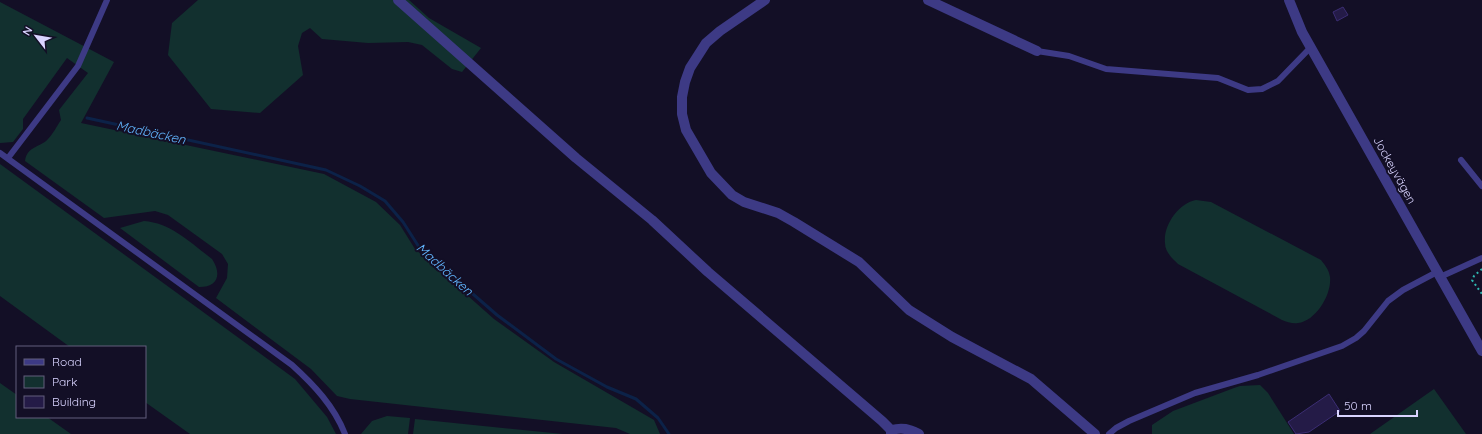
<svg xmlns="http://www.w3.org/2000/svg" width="1482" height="434" font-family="Quicksand,sans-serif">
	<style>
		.green { fill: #12302f }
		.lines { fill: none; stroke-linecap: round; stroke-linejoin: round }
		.stream { stroke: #0c2248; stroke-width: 3 }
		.building { fill: #241b47; stroke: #3b2d73 }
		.path { stroke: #2fb8b0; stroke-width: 2; stroke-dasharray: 2 3; stroke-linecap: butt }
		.service { stroke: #3d3a85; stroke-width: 6 }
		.minor { stroke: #3d3a85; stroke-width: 10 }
		.labels { text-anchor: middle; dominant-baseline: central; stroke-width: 4; stroke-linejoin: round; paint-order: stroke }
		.street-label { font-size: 12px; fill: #d9d4ff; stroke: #130f26 }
		.water-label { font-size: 13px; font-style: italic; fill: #62b6ff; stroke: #130f26 }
	</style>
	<rect width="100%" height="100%" fill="#130f26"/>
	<path class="green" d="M198,0h211l20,18 52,30 -19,24 -10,-3 -30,-24 -14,-3 -40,1 -46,-4 -12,-11 -8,5 -4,13 5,29 -43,38 -49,-4 -43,-54 4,-32z
		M0,2l114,60 -33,61 243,51 52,28 24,23 15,24 79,70 60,43 100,58 6,14h-30l-14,-6 -266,-29 -13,-3 -26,-27 -95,-71 11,-20 1,-14 -6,-10 -54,-39 -13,-4 -51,7 -79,-57c2,-15 16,-14 23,-22 5,-5 9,-13 13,-19l-2,-10 29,-37 -21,-15 -44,61v10l-10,13 -13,1z
		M0,164l295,215 32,38 9,17h-146l-45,-32v-55h-75l-70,-51z
		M1196,200l15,2 110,58c4,5 8,10 9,17 2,17 -14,44 -32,46 -5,1 -11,-1 -16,-3l-104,-56c-6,-6 -13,-12 -13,-21 -2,-18 14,-40 31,-43z
		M144,221c27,2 47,22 68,38 10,15 6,28 -13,28l-79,-59z
		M0,383l17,12v22h30l24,17h-71z
		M1260,385l8,8 26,41h-142v-9l21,-14 61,-23 6,-2z
		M1434,389l32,45h-96z
		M387,416l23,2 -2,16h-47l11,-13z
		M415,419l148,15h-150z"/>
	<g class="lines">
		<path class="stream" d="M87,118l239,52 34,16 25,15 18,21 16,25 78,68 59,44 51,28 29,12 22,19 11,16"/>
	</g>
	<path class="building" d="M1343,7l5,8 -11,6 -4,-9z
		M1329,394l11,17 -31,21 -13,2 -8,-12z"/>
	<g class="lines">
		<path class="path" d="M1482,269l-8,7 -2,4 10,14"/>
		<path class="service" d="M1037,51l32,5 37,13 112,9 30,12 14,-1 16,-8 33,-34
			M0,153l292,212c22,20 42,41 53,69
			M8,158l70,-92 29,-66
			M1461,160l21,26
			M1440,277l42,-19
			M1109,434l7,-6 13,-7 66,-28 63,-18 84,-29 14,-8 8,-7 24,-30 15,-11 34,-18"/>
		<path class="minor" d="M398,0l178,158 76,62 56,52 174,149 9,9
			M765,0l-45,31 -14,12 -16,25 -5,14 -3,15v17l4,16 25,43 21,22 12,7 34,11 16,9 65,40 50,48 43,27 79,42 64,55
			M928,0l109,51
			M1289,0l13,32 180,319
			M891,434v-4c12,-3 17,-1 28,4"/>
	</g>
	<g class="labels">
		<g class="street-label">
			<text transform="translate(1395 170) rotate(61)">Jockeyvägen</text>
		</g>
		<g class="water-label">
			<text transform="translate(151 132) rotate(12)">Madbäcken</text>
			<text transform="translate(445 269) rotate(42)">Madbäcken</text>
		</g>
	</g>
	<rect x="16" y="346" width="130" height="72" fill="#130f26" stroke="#625e7d"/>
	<rect x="24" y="359" width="20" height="6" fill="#3d3a85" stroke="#625e7d"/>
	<text x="52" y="366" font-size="12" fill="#d9d4ff">Road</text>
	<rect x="24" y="376" width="20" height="12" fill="#12302f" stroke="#625e7d"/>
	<text x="52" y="386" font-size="12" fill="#d9d4ff">Park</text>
	<rect x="24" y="396" width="20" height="12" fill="#241b47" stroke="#625e7d"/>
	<text x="52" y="406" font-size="12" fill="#d9d4ff">Building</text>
	<g transform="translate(36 36) rotate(301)" stroke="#130f26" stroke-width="3" paint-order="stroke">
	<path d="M0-3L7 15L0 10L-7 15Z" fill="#d9d4ff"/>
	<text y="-6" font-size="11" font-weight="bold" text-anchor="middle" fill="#d9d4ff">N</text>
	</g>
	<path d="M1338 410v6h79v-6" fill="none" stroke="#d9d4ff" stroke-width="2"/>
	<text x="1344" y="410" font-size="12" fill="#d9d4ff" stroke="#130f26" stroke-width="3" paint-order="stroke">50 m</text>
</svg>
